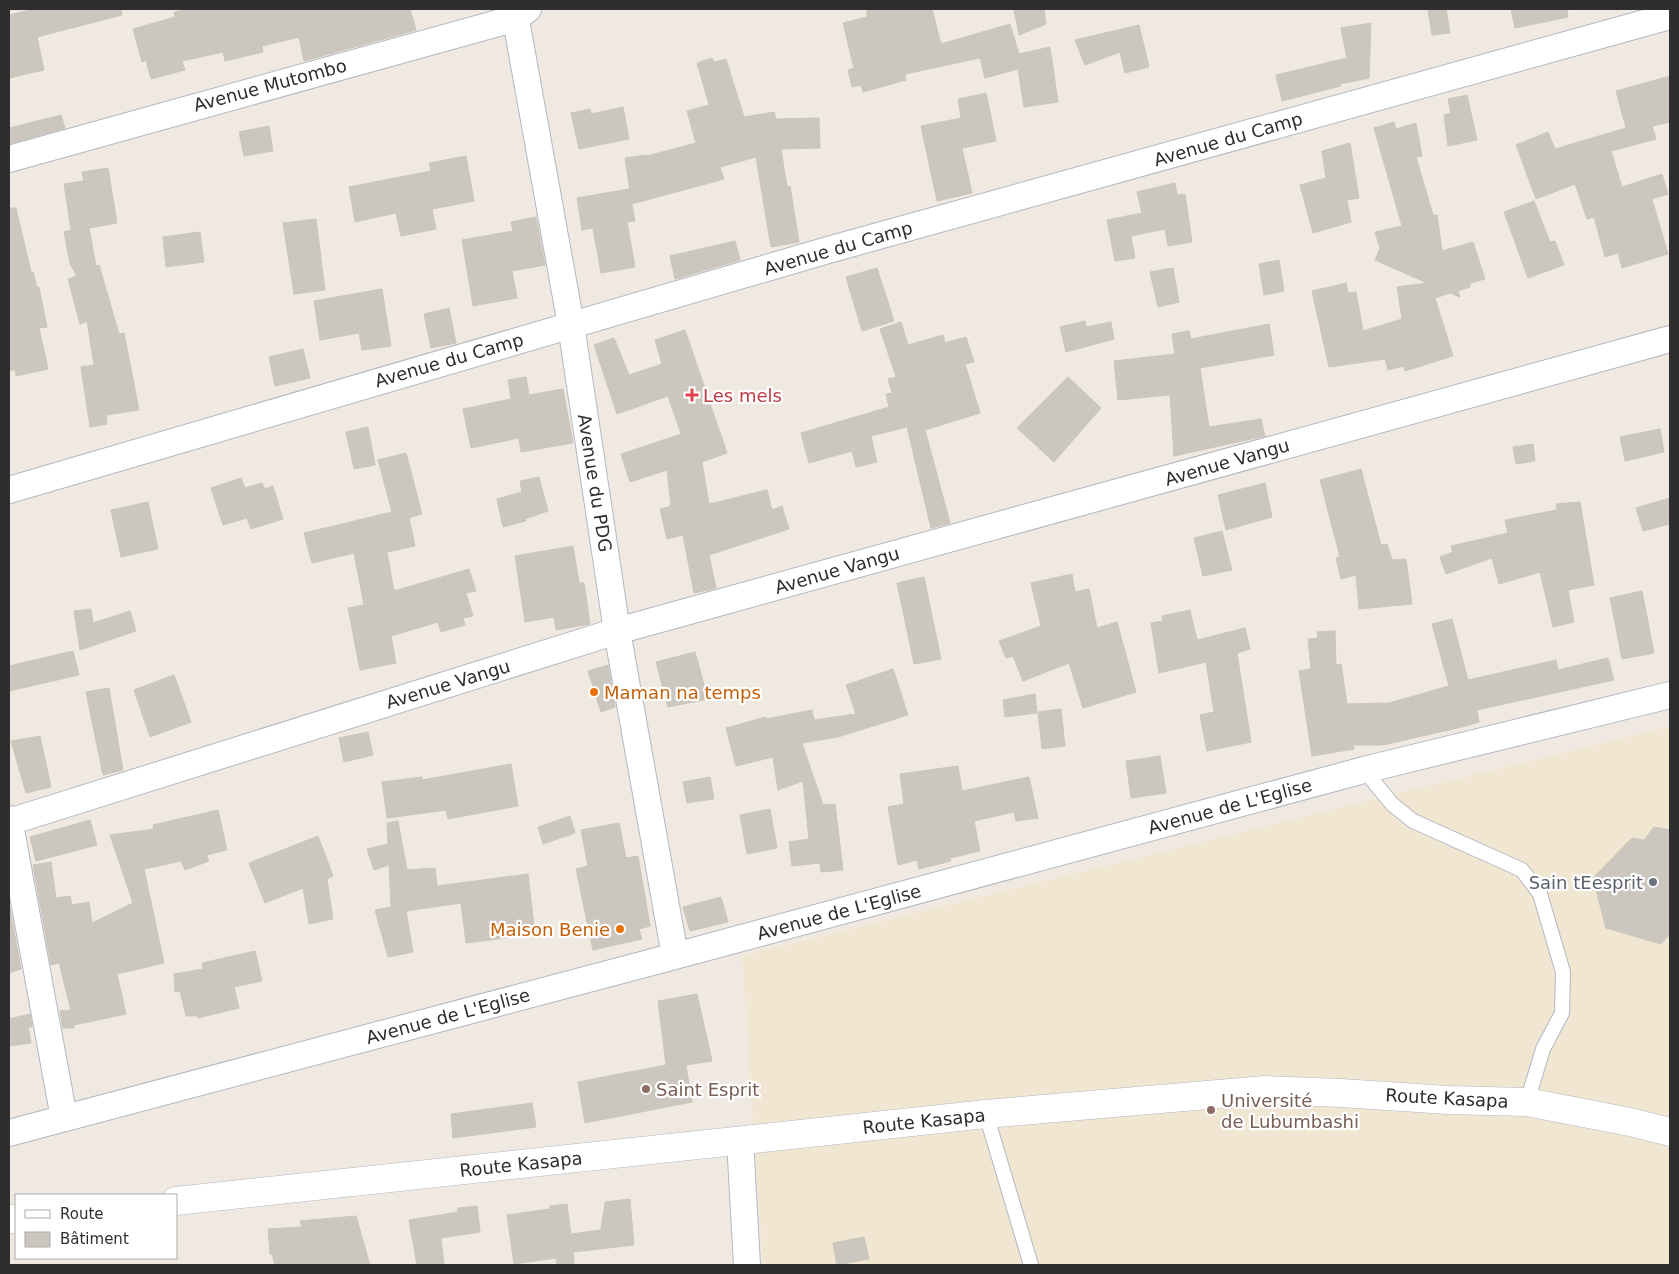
<svg xmlns="http://www.w3.org/2000/svg" width="1679" height="1274" font-family="'DejaVu Sans',sans-serif">
	<style>
		.education { fill: #f0e6d1 }
		.building { fill: #cbc7bf; stroke: #cbc5ba }
		.lines { fill: none; stroke-linecap: round; stroke-linejoin: round }
		.lane-casing { stroke: #b4b7c1; stroke-width: 16 }
		.street-casing { stroke: #b4b7c1; stroke-width: 28 }
		.secondary-casing { stroke: #b4b7c1; stroke-width: 29 }
		.lane { stroke: #fff; stroke-width: 14 }
		.street { stroke: #fff; stroke-width: 26 }
		.secondary { stroke: #fff; stroke-width: 28 }
		.health-dot { fill: #e0444e; stroke: #fff; stroke-width: 2 }
		.food-dot { fill: #e8710a; stroke: #fff; stroke-width: 2 }
		.worship-dot { fill: #6b7280; stroke: #fff; stroke-width: 2 }
		.education-dot { fill: #8d6e63; stroke: #fff; stroke-width: 2 }
		.labels { text-anchor: middle; dominant-baseline: central; stroke-width: 4.5; stroke-linejoin: round; paint-order: stroke }
		.street-label { font-size: 18px; fill: #2e2e2e; stroke: #fff }
		.health-label { font-size: 18px; fill: #be3a42; stroke: #fff; text-anchor: start }
		.food-label { font-size: 18px; fill: #c56008; stroke: #fff; text-anchor: start }
		.worship-label { font-size: 18px; fill: #5b616d; stroke: #fff; text-anchor: end }
		.education-label { font-size: 18px; fill: #785e54; stroke: #fff; text-anchor: start }
	</style>
	<rect width="100%" height="100%" fill="#efe9e1"/>
	<path class="education" d="M1670,726v539h-907l-21,-309z"/>
	<path class="building" d="M35,9h86l1,6 -85,22 7,33 -35,8v-63z
		M192,9h218l6,21 -112,31 -5,-24 -37,9 1,6 -38,9 -2,-9 -41,9 3,9 -34,9 -5,-19 -4,2 -9,-33 42,-12 -1,-5z
		M867,9h65l9,35 69,-20 9,30 31,-7 8,55 -34,5 -6,-38 -33,9 -5,-20 -75,16 1,6 -43,12 -2,-7 -9,2 -4,-17 6,-2 -11,-45 24,-6z
		M1014,9h30l2,15 -27,11z
		M1428,9h18l4,24 -18,2z
		M1511,9h56l1,8 -53,11z
		M1371,23l-2,55 -29,6 1,2 -59,15 -6,-26 71,-17 -6,-30z
		M1139,25l10,42 -24,6 -5,-21 -35,13 -10,-25z
		M712,58l2,4 12,-3 18,58 30,-5 2,7 43,-1 1,30 -39,1 6,38 3,-1 9,56 -28,5 -15,-90 -36,10 4,12 -92,25 -7,-46 22,-3v1l49,-13 -9,-32 22,-6 -12,-42z
		M1670,76v46l-18,4 4,13 -45,12 11,36 40,-13 6,20 -16,5 16,55 -46,14 -4,-15 -13,4 -11,-40 -7,2 -12,-35 -39,15 -20,-54 32,-13 7,17 71,-21 -10,-37z
		M986,93l10,48 -34,7 10,45 -35,8 -16,-75 40,-8 -3,-19z
		M1467,95l10,45 -29,6 -4,-31 7,-2 -3,-14z
		M623,107l6,32 -50,10 -8,-36 19,-4 1,5z
		M61,115l4,13 -56,16v-16z
		M1394,122l2,7 20,-6 6,33 -6,1 17,58h4l5,36 31,-9 12,37 -15,4v4l-12,4 2,6 -10,-4 -15,5 18,58 -48,15 -2,-5 -15,4 -3,-11 -56,8 -17,-76 34,-8 2,10 8,-1 7,39 39,-12 -5,-32 30,-4 -52,-23 5,-12 -5,-16 27,-6 -28,-98z
		M269,126l4,25 -29,5 -5,-24z
		M1350,143l9,55 -12,2 4,22 -38,11 -13,-48 26,-7 -4,-27z
		M466,156l8,45 -42,8 4,20 -35,7 -5,-23 -41,9 -6,-35 82,-16 -2,-8z
		M108,168l9,55 -28,5 7,38 3,-1 20,69 5,-1 15,77 -33,5 1,9 -17,3 -9,-60 13,-2 -7,-44 -7,3 -12,-45 9,-3 -7,-12 -6,-32 7,-2 -7,-46 20,-3 -2,-9z
		M1175,183l2,12 8,-1 7,48 -24,4 -3,-17 -34,7 4,22 -20,3 -8,-41 35,-7 -5,-21z
		M629,189l6,32 -8,1 8,45 -34,6 -8,-45 -11,2 -5,-32z
		M1534,201l16,41 5,-1 9,24 -36,13 -24,-66z
		M9,208h7l15,64h2l4,16 2,-1 8,40 -8,1 9,41 -32,7 -1,-7 -6,2z
		M536,217l9,48 -33,6 5,27 -44,8 -11,-66 51,-9 -2,-9z
		M316,219l9,71 -31,4 -11,-71z
		M200,232l4,30 -38,5 -3,-30z
		M735,241l5,19 -65,19 -5,-23z
		M1279,260l5,31 -20,4 -5,-31z
		M877,268l17,53 -32,10 -16,-54z
		M1173,268l6,34 -21,5 -8,-35z
		M382,289l9,57 -29,4 -3,-17 -39,7 -6,-39z
		M449,308l7,35 -25,5 -7,-34z
		M1085,321l1,6 25,-5 3,17 -48,13 -6,-25z
		M901,322l7,23 35,-10 2,8 21,-6 8,25 -9,2 15,49 -55,17 25,93 -19,5 -24,-101 -36,9 6,26 -21,5 -4,-16 -43,12 -8,-30 88,-26 -3,-13 6,-1 -4,-14 8,-2 -16,-48z
		M1269,324l5,31 -74,13 9,59 52,-8 4,17 -91,20 -4,-61 -52,5 -4,-39 61,-7 -3,-20 17,-3 2,8z
		M685,330l42,123 -25,9 7,42 58,-14 5,20 10,-4 7,23 -80,26 7,33 -22,5 -11,-58 -16,4 -7,-30 11,-3 -4,-36 -37,12 -9,-28 60,-20 -13,-38 -51,18 -23,-69 20,-7 15,37 33,-11 -7,-24z
		M303,349l7,29 -35,8 -6,-29z
		M526,377l3,18 34,-6 10,54 -52,9 -2,-14 -48,10 -8,-39 48,-10 -3,-19z
		M1068,377l33,31 -47,54 -37,-34z
		M368,427l7,38 -21,4 -8,-37z
		M1660,429l4,23 -39,9 -5,-24z
		M1533,444l2,17 -19,3 -3,-17z
		M406,453l16,61 -13,4 6,28 -28,6 7,39 75,-22 7,22 -10,2 7,23 -10,2 2,7 -24,7 -3,-10 -47,14 5,27 -36,7 -12,-62 16,-3 -10,-52 -42,10 -8,-30 88,-21 -14,-52z
		M1361,469l20,76 6,-1 5,16 14,-1 6,45 -53,5 -3,-34 -15,4 -5,-21 4,-1 -20,-77z
		M539,477l9,34 -23,8 1,2 -23,6 -6,-28 25,-7 -2,-11z
		M241,478l4,10 17,-5 3,6 8,-3 10,33 -32,10 -4,-11 -24,7 -12,-37z
		M1265,483l7,34 -46,13 -8,-35z
		M1670,498v26l-27,7 -7,-23z
		M148,502l10,47 -37,8 -10,-47z
		M1580,502l14,83 -26,5 6,32 -21,5 -13,-55 -41,12 -7,-26 -46,16 -6,-17 13,-5 -2,-6 57,-13 -3,-13 52,-10 -1,-6z
		M1222,531l10,39 -29,6 -9,-38z
		M573,546l6,37h5l6,41 -34,6 -2,-13 -29,5 -10,-66z
		M1072,574l3,18 14,-3 8,39 20,-6 19,70 -53,16 -14,-45 -46,18 -10,-25 -7,2 -7,-17 42,-15 -10,-43z
		M924,577l17,82 -27,5 -17,-81z
		M1642,591l12,62 -32,6 -12,-61z
		M91,609l2,14 37,-12 6,20 -56,19 -6,-39z
		M1190,610l7,30 48,-12 5,21 -13,4 14,89 -44,9 -7,-36 14,-3 -8,-50 -47,11 -8,-50 12,-2 -1,-5z
		M1452,619l16,61 88,-20 2,10 50,-12 6,22 -137,30 2,12 -17,5 -79,18h-30l1,4 -42,7 -13,-85 12,-2 -3,-30 10,-1 -1,-6 18,-1 1,34 5,-1 6,40 42,-1 60,-17 -17,-62z
		M73,651l6,24 -70,16v-25z
		M695,652l13,47 -40,8 -12,-45z
		M608,665l7,42 -14,5 -13,-41z
		M893,669l15,46 -70,22 -36,6 21,62 12,-1 8,66 -22,2 -1,-9 -28,3 -3,-24 20,-3 -6,-58 -25,9 -5,-33 -37,9 -10,-38 40,-11v2l46,-9 2,10 42,-6 -10,-29z
		M174,675l17,47 -41,15 -16,-47z
		M109,688l14,82 -20,5 -17,-83z
		M1035,694l2,19 -32,4 -2,-17z
		M1061,709l4,37 -23,3 -4,-37z
		M368,732l5,23 -29,7 -5,-24z
		M40,736l11,51 -25,6 -15,-52z
		M1160,756l6,37 -35,5 -5,-37z
		M511,764l7,42 -70,13 -2,-9 -59,8 -5,-36 40,-5v3z
		M958,766l4,25 67,-14 9,41 -22,3 -2,-9 -40,9 6,30 -30,7 1,3 -32,8 -2,-9 -19,5 -10,-58 16,-3 -4,-30z
		M710,777l4,22 -27,4 -4,-21z
		M770,809l7,39 -30,6 -7,-39z
		M218,810l9,40 -21,5 3,6 -24,9 -4,-9 -37,8 20,94 -47,11 9,40 -52,11v3h-11l-3,-17 11,-1 -12,-47 -8,2 -18,-100 18,-3 5,36 14,-2 2,9 17,-3 3,21 41,-20 -23,-68 44,-6 -1,-4z
		M570,816l5,17 -32,11 -5,-17z
		M90,820l7,25 -61,16 -6,-24z
		M398,821l9,49 28,-2 2,18 91,-12 7,60 -69,9 -5,-40 -55,8 7,41 -25,5 -13,-47 16,-3 -2,-42 -15,5 -7,-21 21,-5 -1,-21z
		M619,823l7,35 12,-2 12,70 -11,3 3,10 -49,11 -17,-81 12,-3 -7,-36z
		M1654,827l16,3v104l-9,10 -55,-16 -13,-50 39,-40 12,2z
		M318,836l15,40 -6,3 6,40 -24,5 -6,-36 -38,15 -16,-40z
		M721,897l7,25 -38,9 -7,-24z
		M9,903l12,66 -12,4z
		M255,951l7,30 -28,6 5,21 -41,10v-2h-12l-6,-25 -5,1 -1,-18 29,-5 -1,-6z
		M697,994l15,67 -26,4 6,37 -107,21 -7,-41 88,-17 -8,-64z
		M30,1014l2,13h-4l3,16 -22,3v-27z
		M532,1103l4,24 -83,11 -2,-24z
		M630,1199l4,46 -61,7 1,13h-17l-1,-7 -42,6 -7,-49 43,-6v-3l17,-2 4,30 30,-4 4,-28z
		M477,1206l3,26 -39,6 3,27h-27l-8,-45 49,-8v-4z
		M356,1216l14,49h-95l-3,-11h-2l-2,-25 34,-2 -2,-6z
		M864,1237l5,22 -32,6 -4,-22z"/>
	<g class="lines">
		<g class="lane-casing">
			<path id="lane" d="M1364,770l28,34 21,17 109,49 18,24 23,78 -1,41 -19,36 -16,53
				M986,1114l45,151"/>
		</g>
		<g class="street-casing">
			<path id="street" d="M514,9l57,316 46,306 58,325
				M9,159l507,-141 12,-9
				M9,490l819,-240 842,-234
				M9,819l55,299
				M9,822l608,-191 1053,-292
				M9,1133l666,-177 689,-186 306,-75
				M740,1140l7,125"/>
		</g>
		<g class="secondary-casing">
			<path id="secondary" d="M176,1201l810,-87 279,-24 76,3 107,7 79,2 103,20 40,10
				M9,1219h7"/>
		</g>
		<use href="#lane" class="lane"/>
		<use href="#street" class="street"/>
		<use href="#secondary" class="secondary"/>
	</g>
	<path class="health-dot" d="M689.5 387.5h5v5h5v5h-5v5h-5v-5h-5v-5h5z"/>
	<g class="food-dot">
		<circle cx="594" cy="692" r="5"/>
		<circle cx="620" cy="929" r="5"/>
	</g>
	<circle class="worship-dot" cx="1653" cy="882" r="5"/>
	<g class="education-dot">
		<circle cx="646" cy="1089" r="5"/>
		<circle cx="1211" cy="1110" r="5"/>
	</g>
	<g class="labels">
		<g class="street-label">
			<text transform="translate(270 85) rotate(-15)">Avenue Mutombo</text>
			<text transform="translate(1228 139) rotate(-16)">Avenue du Camp</text>
			<text transform="translate(838 248) rotate(-16)">Avenue du Camp</text>
			<text transform="translate(449 360) rotate(-16)">Avenue du Camp</text>
			<text transform="translate(1227 462) rotate(-16)">Avenue Vangu</text>
			<text transform="translate(595 483) rotate(81)">Avenue du PDG</text>
			<text transform="translate(837 570) rotate(-16)">Avenue Vangu</text>
			<text transform="translate(448 684) rotate(-17)">Avenue Vangu</text>
			<text transform="translate(1230 806) rotate(-15)">Avenue de L'Eglise</text>
			<text transform="translate(839 912) rotate(-15)">Avenue de L'Eglise</text>
			<text transform="translate(448 1016) rotate(-15)">Avenue de L'Eglise</text>
			<text transform="translate(1447 1098) rotate(3)">Route Kasapa</text>
			<text transform="translate(924 1121) rotate(-6)">Route Kasapa</text>
			<text transform="translate(521 1164) rotate(-6)">Route Kasapa</text>
		</g>
		<g class="health-label">
			<text x="703" y="395">Les mels</text>
		</g>
		<g class="food-label">
			<text x="604" y="692">Maman na temps</text>
			<text x="610" y="929" text-anchor="end">Maison Benie</text>
		</g>
		<g class="worship-label">
			<text x="1643" y="882">Sain tEesprit</text>
		</g>
		<g class="education-label">
			<text x="656" y="1089">Saint Esprit</text>
			<text x="1221" y="1100">Université<tspan x="1221" dy="21">de Lubumbashi</tspan></text>
		</g>
	</g>
	<rect width="1679" height="1274" fill="none" stroke="#2e2e2e" stroke-width="20"/>
	<rect x="15" y="1194" width="162" height="65" fill="#ffffff" stroke="#ababab"/>
	<rect x="25" y="1210" width="25" height="8" fill="#ffffff" stroke="#ababab"/>
	<text x="60" y="1219" font-size="15" fill="#2e2e2e">Route</text>
	<rect x="25" y="1232" width="25" height="15" fill="#cbc7bf" stroke="#ababab"/>
	<text x="60" y="1244" font-size="15" fill="#2e2e2e">Bâtiment</text>
</svg>
